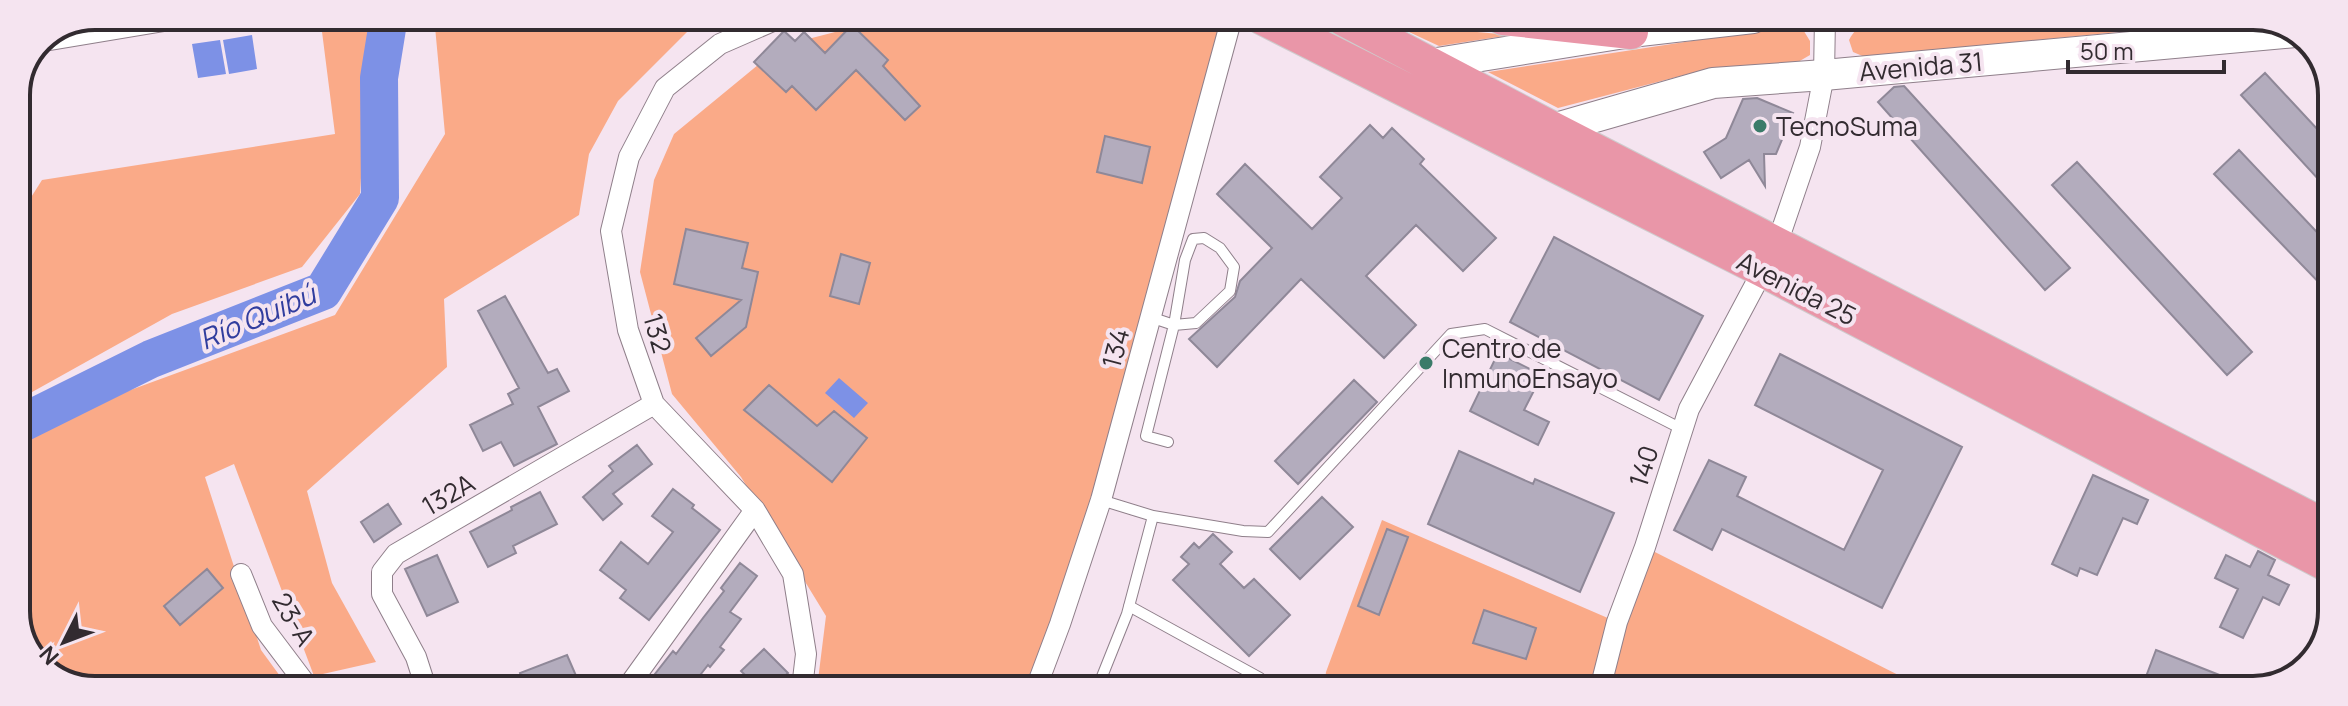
<svg xmlns="http://www.w3.org/2000/svg" width="2348" height="706" font-family="Manrope,sans-serif">
	<style>
		.green { fill: #faaa88 }
		.water { fill: #7d91e6 }
		.lines { fill: none; stroke-linecap: round; stroke-linejoin: round }
		.river { stroke: #7d91e6; stroke-width: 38 }
		.building { fill: #b3acbd; stroke: #8f8898; stroke-width: 2 }
		.service-casing { stroke: #8f7f8a; stroke-width: 12 }
		.minor-casing { stroke: #8f7f8a; stroke-width: 22 }
		.secondary-casing { stroke: #8f7f8a; stroke-width: 32 }
		.primary-casing { stroke: #cecccd; stroke-width: 36 }
		.service { stroke: #fff; stroke-width: 10 }
		.minor { stroke: #fff; stroke-width: 20 }
		.secondary { stroke: #fff; stroke-width: 30 }
		.primary { stroke: #e996a8; stroke-width: 34 }
		.poi-dot { fill: #3a7b69; stroke: #f5e4f0; stroke-width: 3 }
		.labels { text-anchor: middle; dominant-baseline: central; stroke-width: 8; stroke-linejoin: round; paint-order: stroke }
		.street-label { font-size: 26px; fill: #322b30; stroke: #f5e4f0 }
		.poi-label { font-size: 26px; fill: #322b30; stroke: #f5e4f0; text-anchor: start }
		.water-label { font-size: 28px; font-style: italic; fill: #313d9e; stroke: #f5e4f0 }
		.rim { fill: none; stroke: #322b30; stroke-width: 4 }
	</style>
	<rect width="100%" height="100%" fill="#f5e4f0"/>
	<path class="green" d="M320,16h51l-11,178 -58,73 -130,47 -156,87v-180l26,-41 293,-46z
		M434,16l273,1 -9,4 -80,80 -29,53 -10,61 -135,84 3,68 -140,124 25,92 44,79 -62,14 -80,-212 -29,13 56,173 27,37h-214l-41,-27 -17,-43v-185l319,-117 110,-181z
		M893,17h339l-183,671h-232l9,-72 -85,-139 -69,-83 -32,-122 14,-92 20,-46 107,-88z
		M1379,18h18l35,10 79,7 -72,11z
		M1894,18l260,1 57,4 -346,34 -12,-5 -4,-12c11,-20 23,-20 45,-22z
		M1789,26l13,2 8,13v14l-12,7 -87,6 -153,40 -70,-36z
		M1382,520l235,102 28,-75 283,143 -604,-1 2,-17z"/>
	<path class="water" d="M252,35l5,34 -28,5 -6,-34z
		M220,40l6,34 -28,4 -6,-34z
		M839,378l29,25 -14,15 -29,-25z"/>
	<g class="lines">
		<path class="river" d="M16,426l135,-67 172,-68 57,-93 -1,-120 10,-62"/>
	</g>
	<path class="building" d="M852,25l36,35 -5,6 37,40 -15,14 -49,-50 -40,40 -24,-24 -6,6 -32,-30 30,-31 11,10 9,-9 21,21z
		M2265,73l67,72 -1,48 -90,-98z
		M1904,86l166,182 -25,22 -167,-188 16,-15z
		M1757,98l36,15 -17,41h-12l1,32 -16,-26 -28,18 -17,-26 22,-14 17,-39z
		M1370,125l13,13 9,-10 32,31 -4,5 76,74 -33,33 -47,-46 -50,51 50,49 -32,33 -83,-79 -84,88 -28,-28 46,-42 5,-16 32,-33 -55,-54 28,-30 67,65 30,-31 -22,-21z
		M1105,136l45,11 -8,36 -45,-11z
		M2239,150l92,97v48l-117,-121z
		M2077,162l175,190 -25,23 -175,-190z
		M686,229l62,14 -6,25 16,4 -12,55 -35,29 -15,-18 45,-38 -67,-16z
		M1554,237l149,79 -44,84 -149,-78z
		M841,254l29,9 -11,41 -29,-8z
		M505,296l43,77 9,-4 12,22 -31,16 19,37 -43,22 -13,-24 -18,9 -13,-26 43,-21 -5,-10 11,-6 -41,-77z
		M1498,353l44,22 -18,35 25,12 -11,23 -68,-34z
		M1780,354l182,93 -80,161 -160,-79 -10,21 -38,-20 35,-70 37,17 -9,19 107,54 39,-80 -128,-65z
		M1354,380l23,22 -79,82 -23,-23z
		M769,385l48,41 17,-15 33,27 -35,44 -88,-72z
		M637,445l15,19 -39,30 9,10 -19,16 -20,-23 30,-26 -4,-5z
		M1459,451l74,33 2,-5 79,34 -34,79 -152,-68z
		M2093,475l55,25 -11,24 -14,-6 -26,57 -17,-7 -3,8 -25,-12z
		M673,489l21,16 -2,3 28,22 -71,90 -29,-22 6,-8 -26,-20 21,-28 27,22 25,-32 -21,-16z
		M540,492l17,32 -44,22 3,7 -28,14 -18,-35 42,-22 -1,-3z
		M1322,497l31,30 -53,52 -30,-30z
		M388,504l13,20 -27,18 -13,-20z
		M1387,529l21,8 -29,78 -21,-9z
		M1213,534l19,18 -12,12 24,24 10,-9 36,36 -41,41 -76,-76 16,-16 -8,-7 13,-14 5,5z
		M2258,551l17,9 -7,15 21,10 -10,20 -16,-8 -20,41 -23,-11 18,-38 -23,-11 11,-23 24,12z
		M437,555l21,47 -31,14 -22,-47z
		M740,563l17,13 -27,36 11,7 -21,28 4,3 -14,17 -2,-2 -18,23h-46l29,-37 3,3 27,-36 21,-27 -3,-3z
		M207,569l16,19 -43,37 -16,-19z
		M1484,610l52,18 -10,31 -53,-16z
		M764,649l24,24 -16,15h-14l-17,-17z
		M2156,650l99,39v1h-114z
		M567,655l10,23 -26,10h-26l-5,-15z"/>
	<g class="lines">
		<g class="service-casing">
			<path id="service" d="M1150,317l24,8 22,-2 34,-32 4,-24 -14,-19 -16,-10 -11,1 -8,21 -11,65 -28,111 22,6
				M1153,516l90,15 25,1 183,-198 34,-5 197,100
				M1129,606l131,72 5,11
				M1097,689l30,-75 26,-98 -52,-16"/>
		</g>
		<g class="minor-casing">
			<path id="minor" d="M782,17l-62,27 -55,44 -36,69 -18,74 17,99 26,74 101,106 38,64 13,80 -4,34
				M38,42l156,-26
				M1777,244l33,-97 14,-72 1,-57
				M241,574l21,52 46,61
				M426,688l-10,-31 -34,-63v-22l14,-18 258,-150
				M627,688l128,-178
				M1036,688l24,-64 41,-124 131,-483
				M1600,689l17,-67 28,-75 44,-138 74,-139"/>
		</g>
		<g class="secondary-casing">
			<path id="secondary" d="M1431,64l200,-32 122,-14
				M1553,129l160,-46 111,-8 471,-43"/>
		</g>
		<g class="primary-casing">
			<path id="primary" d="M1261,17l502,253 567,296
				M1342,18l211,111 777,400
				M1503,18l128,14"/>
		</g>
		<use href="#service" class="service"/>
		<use href="#minor" class="minor"/>
		<use href="#secondary" class="secondary"/>
		<use href="#primary" class="primary"/>
	</g>
	<g class="poi-dot">
		<circle cx="1760" cy="126" r="8"/>
		<circle cx="1426" cy="363" r="8"/>
	</g>
	<g class="labels">
		<g class="street-label">
			<text transform="translate(1921 66) rotate(-5)">Avenida 31</text>
			<text transform="translate(1797 288) rotate(27)">Avenida 25</text>
			<text transform="translate(658 333) rotate(74)">132</text>
			<text transform="translate(1115 348) rotate(-75)">134</text>
			<text transform="translate(1643 466) rotate(-72)">140</text>
			<text transform="translate(448 494) rotate(-30)">132A</text>
			<text transform="translate(294 619) rotate(59)">23-A</text>
		</g>
		<g class="poi-label">
			<text x="1776" y="126">TecnoSuma</text>
			<text x="1442" y="348">Centro de<tspan x="1442" dy="30">InmunoEnsayo</tspan></text>
		</g>
		<g class="water-label">
			<text transform="translate(257 316) rotate(-23)">Río Quibú</text>
		</g>
	</g>
	<path d="M0 0H2348V706H0ZM95 30H2253A65 65 0 0 1 2318 95V611A65 65 0 0 1 2253 676H95A65 65 0 0 1 30 611V95A65 65 0 0 1 95 30Z" fill="#f5e4f0" fill-rule="evenodd"/>
	<path class="rim" d="M95 30H2253A65 65 0 0 1 2318 95V611A65 65 0 0 1 2253 676H95A65 65 0 0 1 30 611V95A65 65 0 0 1 95 30Z"/>
	<g transform="translate(64 642) rotate(228)" stroke="#f5e4f0" stroke-width="6" paint-order="stroke">
	<path d="M0-6L14 30L0 20L-14 30Z" fill="#322b30"/>
	<text y="-12" font-size="22" font-weight="bold" text-anchor="middle" fill="#322b30">N</text>
	</g>
	<path d="M2068 60v12h156v-12" fill="none" stroke="#322b30" stroke-width="4"/>
	<text x="2080" y="60" font-size="24" fill="#322b30" stroke="#f5e4f0" stroke-width="6" paint-order="stroke">50 m</text>
</svg>
